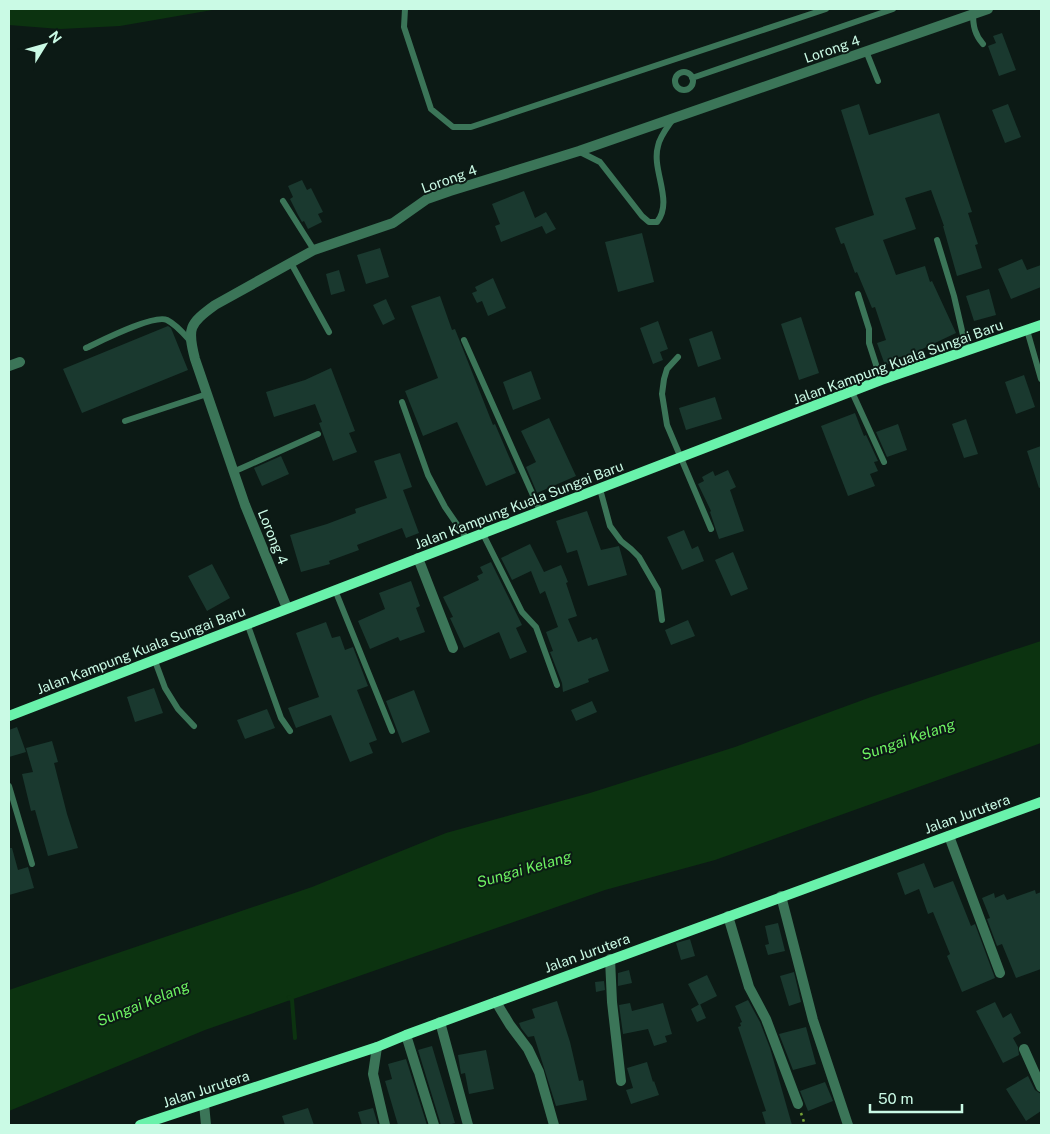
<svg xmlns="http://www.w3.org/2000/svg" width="1050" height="1134" font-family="'Public Sans',sans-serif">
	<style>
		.water { fill: #0c3310 }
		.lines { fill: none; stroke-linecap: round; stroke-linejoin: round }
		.stream { stroke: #0c3310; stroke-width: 4 }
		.building { fill: #1a392f }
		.path { stroke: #77a236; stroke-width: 2.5; stroke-dasharray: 2.5 4; stroke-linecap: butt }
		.lane { stroke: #3b7558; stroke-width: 6 }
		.street { stroke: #3b7558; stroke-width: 10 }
		.secondary { stroke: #69f2ab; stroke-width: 10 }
		.labels { text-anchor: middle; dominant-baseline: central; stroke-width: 4; stroke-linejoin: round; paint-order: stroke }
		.street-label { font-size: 14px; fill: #cafae5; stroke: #0c1a15 }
		.water-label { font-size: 15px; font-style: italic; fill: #6df161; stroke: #0c1a15 }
	</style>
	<rect width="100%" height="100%" fill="#0c1a15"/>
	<path class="water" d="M9,9h209l-98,17 -60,3 -51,-4z
		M1041,641v102l-326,117 -110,30 -400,140 -196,81v-121l303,-103 134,-54 144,-40 145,-46 136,-50z"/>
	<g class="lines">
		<path class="stream" d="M289,997l3,3 3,38"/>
	</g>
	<path class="building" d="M1002,33l14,37 -17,6 -11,-30 8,-3 -3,-7z
		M859,104l10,31 70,-22 33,99 -4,1 10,31 -3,1 7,23 -25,8 -14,-50h1l-13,-36 -26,8 11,31 -33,11 13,35 29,-9 5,16 2,-1 24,52 -38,18 2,3 -35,11 -8,-22 9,-3 -11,-33 -3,1 -15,-36 -2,1 -11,-30 -3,1 -6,-16 39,-13 -33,-105z
		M1008,104l13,33 -16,6 -13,-33z
		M302,180l5,10 4,-2 12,24 -5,2 4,8 -14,7 -4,-8 -2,1 -4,-7 -8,-16 3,-2 -5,-11z
		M524,191l11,27 11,-6 10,17 -10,5 -4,-8 -41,16 -6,-16 5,-2 -8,-20z
		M642,233l12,49 -36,10 -13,-50z
		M380,248l9,29 -23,7 -9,-29z
		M1022,259l5,11 14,-5v22l-30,12 -13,-30z
		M339,270l6,21 -14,4 -5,-21z
		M493,278l13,30 -18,8 -6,-15 -5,2 -5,-10 5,-2 -2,-4z
		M989,289l7,26 -22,6 -8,-25z
		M440,296l12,34 3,-1 38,96 2,-1 21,49 -30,13 -29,-64 -34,14 -18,-45 33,-13 -27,-72z
		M386,299l9,20 -12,6 -10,-20z
		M801,317l18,56 -20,7 -18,-56z
		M658,321l10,28 -8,3 3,8 -10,4 -13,-36z
		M168,326l3,2 17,42 -106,43 -19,-44z
		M712,331l9,28 -23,8 -9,-28z
		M331,368l24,63 -6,2 8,19 -24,9 -14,-38 3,-1 -7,-18 -41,13 -8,-25 39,-12z
		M531,371l10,28 -28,11 -10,-28z
		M1024,375l11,32 -19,7 -11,-32z
		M715,397l7,22 -36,11 -7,-22z
		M855,413l9,23 2,-1 12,26 -4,1 4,9 -8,3 5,12 -27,10 -27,-70z
		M549,418l27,58 -39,17 -11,-26 10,-5 -15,-31z
		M966,419l12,35 -14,4 -12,-34z
		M898,424l9,26 -20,7 -11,-25z
		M1041,446v41l-2,1 -12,-37z
		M400,453l12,34 -9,3 16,43 -13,5 -4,-10 -45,17 2,5 -30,11 1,3 -29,8 -11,-37 37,-11 29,-11 -1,-4 32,-11 -13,-37z
		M281,456l8,18 -27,12 -8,-18z
		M728,470l8,17 -6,3 14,41 -25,8 -9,-27 1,-1 -13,-27 6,-3 -2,-4 11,-6 2,5z
		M587,511l14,39 18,-4 8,29 -39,11 -11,-36 -10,3 -11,-32z
		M684,530l8,19 6,-3 6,15 -22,9 -15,-33z
		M530,544l14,28 17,-7 7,17 -2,1 11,33 -9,3 10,23 13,-5 1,3 5,-2 12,33 -21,8 1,3 -26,10 -1,-9 -12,-31 3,-1 -7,-19 12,-5 -13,-36 -5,3 -9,-23 -19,9 -11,-22z
		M733,552l15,37 -17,7 -16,-36z
		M491,562l31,63 -6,3 11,24 -17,7 -11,-27 -35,16 -14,-30 3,-1 -10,-20 36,-17 -2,-4 6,-3 -3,-6z
		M212,564l18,34 -23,13 -19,-35z
		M411,581l9,25 -4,2 9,24 -25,9 -2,-4 -28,12 -12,-28 27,-12 -6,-16z
		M688,620l7,16 -24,9 -6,-15z
		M326,622l6,16 8,-2 5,14 8,-3 15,39 -11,4 20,50 -8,3 4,10 -23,9 -19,-47 -35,13 -8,-20 31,-11 -23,-64z
		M154,688l9,25 -28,9 -8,-25z
		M414,690l16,42 -28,11 -16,-42z
		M592,701l5,11 -21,9 -5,-11z
		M267,709l8,19 -30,11 -8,-19z
		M17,727l9,25 -17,5v-27z
		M52,741l6,21 -4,1 13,51 11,34 -30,8 -13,-46 -4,1 -9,-37 11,-2 -7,-24z
		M9,848h3l6,22 10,-3 6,21 -25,7z
		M924,863l10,25 19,-7 18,45 4,-2 20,54 -33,14 -15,-36 3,-2 -17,-42 -5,2 -9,-25 -14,6 -8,-22z
		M1035,890l1,4 5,-2v77l-25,9 -14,-34 -5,2 -10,-27 3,-1 -8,-20 12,-5 1,5 9,-4 3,6z
		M778,923l7,28 -17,4 -3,-10 4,-1 -4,-18z
		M690,939l5,17 -14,4 -5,-17z
		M629,970l3,13 -14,3v-13z
		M794,972l7,30 -12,4 -9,-30z
		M707,975l10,21 -18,9 -11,-21z
		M604,981l1,9 -9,2 -1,-10z
		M748,1000l12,22 10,26 22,77h-26l-4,-13 4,-1 -28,-84 3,-1 -1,-3 2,-1 -7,-16z
		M557,1001l13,41 9,39 4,-1 4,20 -31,6 -22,-70 -6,1 -7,-9 -2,-5 16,-5 -3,-9z
		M995,1002l8,16 8,-5 10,20 -8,5 5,9 1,8 -16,8 -27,-52z
		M630,1003l2,8 31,-8 9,31 -7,2 2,6 -13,4 -6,-17 -25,5 -4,-29z
		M700,1004l6,14 -9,4 -6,-13z
		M806,1027l10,37 -23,6 -14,-36z
		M432,1046l23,77 -7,2h-7l-23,-75z
		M486,1050l8,39 -25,5 -4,-21 -4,1 -3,-19z
		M406,1059l21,66h-29l-13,-44 7,-2 -4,-15z
		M647,1062l6,20 1,-1 5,14 -28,9 -5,-14 7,-2 -6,-20z
		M1028,1076l7,14 6,4v17l-15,10 -20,-32z
		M825,1082l8,19 -25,10 -8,-20z
		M308,1108l6,17h-29l-3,-9z
		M373,1108l5,17h-16l-4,-13z"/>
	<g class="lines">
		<path class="path" d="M801,1113l4,12"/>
		<path class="lane" d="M405,9l-1,18 27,82 22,18h18l355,-118
			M973,14c0,12 2,21 10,30
			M866,51l12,30
			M675 81a9 9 0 1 1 18 0a9 9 0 1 1-18 0Z
			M692,78l201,-69
			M580,152l20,10 42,54 7,6h8c17,-21 -6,-52 1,-76 2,-10 9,-18 15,-27
			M283,201l31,49
			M937,240l17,56 9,39 5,14
			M291,263l38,69
			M858,294l11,35v14l12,37
			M1027,330l14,49
			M464,340l76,171
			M86,348c15,-7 68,-34 81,-28 10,5 17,14 24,22
			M678,357l-11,12 -3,10 -2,15 5,31 44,104
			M852,392l32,70
			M402,402l26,73 17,32 22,32
			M125,421l82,-27
			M233,472l85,-38
			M600,489l10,37 11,15 10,8 8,8 19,33 4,30
			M483,534l39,78 14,15 21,58
			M335,590l57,141
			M247,623l34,95 9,13
			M155,661l10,27 13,21 16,17
			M9,786l23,78"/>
		<path class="street" d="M9,366l11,-4
			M418,558l35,90
			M287,608l-42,-103 -50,-146c-8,-31 -6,-35 20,-54l99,-55 79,-27 34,-24 23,-8 129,-40 409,-142
			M949,836l51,137
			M781,896l32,124 35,105
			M728,916l21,71 17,32 32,85
			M610,959l2,43 9,79
			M496,1002l14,23 18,24 11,23 15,53
			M440,1022l28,103
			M406,1035l28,90
			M377,1047l-4,27 12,51
			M1024,1049l17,38
			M204,1104l2,21"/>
		<path class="secondary" d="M9,716l872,-336 160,-55
			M140,1125l237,-78 29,-12 635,-233"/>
	</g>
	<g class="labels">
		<g class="street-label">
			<text transform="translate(832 49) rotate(-19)">Lorong 4</text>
			<text transform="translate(449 179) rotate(-20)">Lorong 4</text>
			<text transform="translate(898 362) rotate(-20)">Jalan Kampung Kuala Sungai Baru</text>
			<text transform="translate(519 505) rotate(-21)">Jalan Kampung Kuala Sungai Baru</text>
			<text transform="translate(273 537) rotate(68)">Lorong 4</text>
			<text transform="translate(141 650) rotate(-21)">Jalan Kampung Kuala Sungai Baru</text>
			<text transform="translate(967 814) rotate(-20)">Jalan Jurutera</text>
			<text transform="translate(587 953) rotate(-20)">Jalan Jurutera</text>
			<text transform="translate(206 1089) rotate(-18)">Jalan Jurutera</text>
		</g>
		<g class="water-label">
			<text transform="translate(908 739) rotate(-19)">Sungai Kelang</text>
			<text transform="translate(524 869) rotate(-16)">Sungai Kelang</text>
			<text transform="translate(143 1003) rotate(-22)">Sungai Kelang</text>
		</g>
	</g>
	<rect width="1050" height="1134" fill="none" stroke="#cafae5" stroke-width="20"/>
	<g transform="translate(45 45) rotate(53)" stroke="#0c1a15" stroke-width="4" paint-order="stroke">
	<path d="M0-4L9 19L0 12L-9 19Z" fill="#cafae5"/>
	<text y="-8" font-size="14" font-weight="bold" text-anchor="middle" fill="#cafae5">N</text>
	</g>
	<path d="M870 1104v8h92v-8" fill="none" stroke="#cafae5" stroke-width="2.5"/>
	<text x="878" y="1104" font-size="15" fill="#cafae5" stroke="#0c1a15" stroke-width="4" paint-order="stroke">50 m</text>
</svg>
